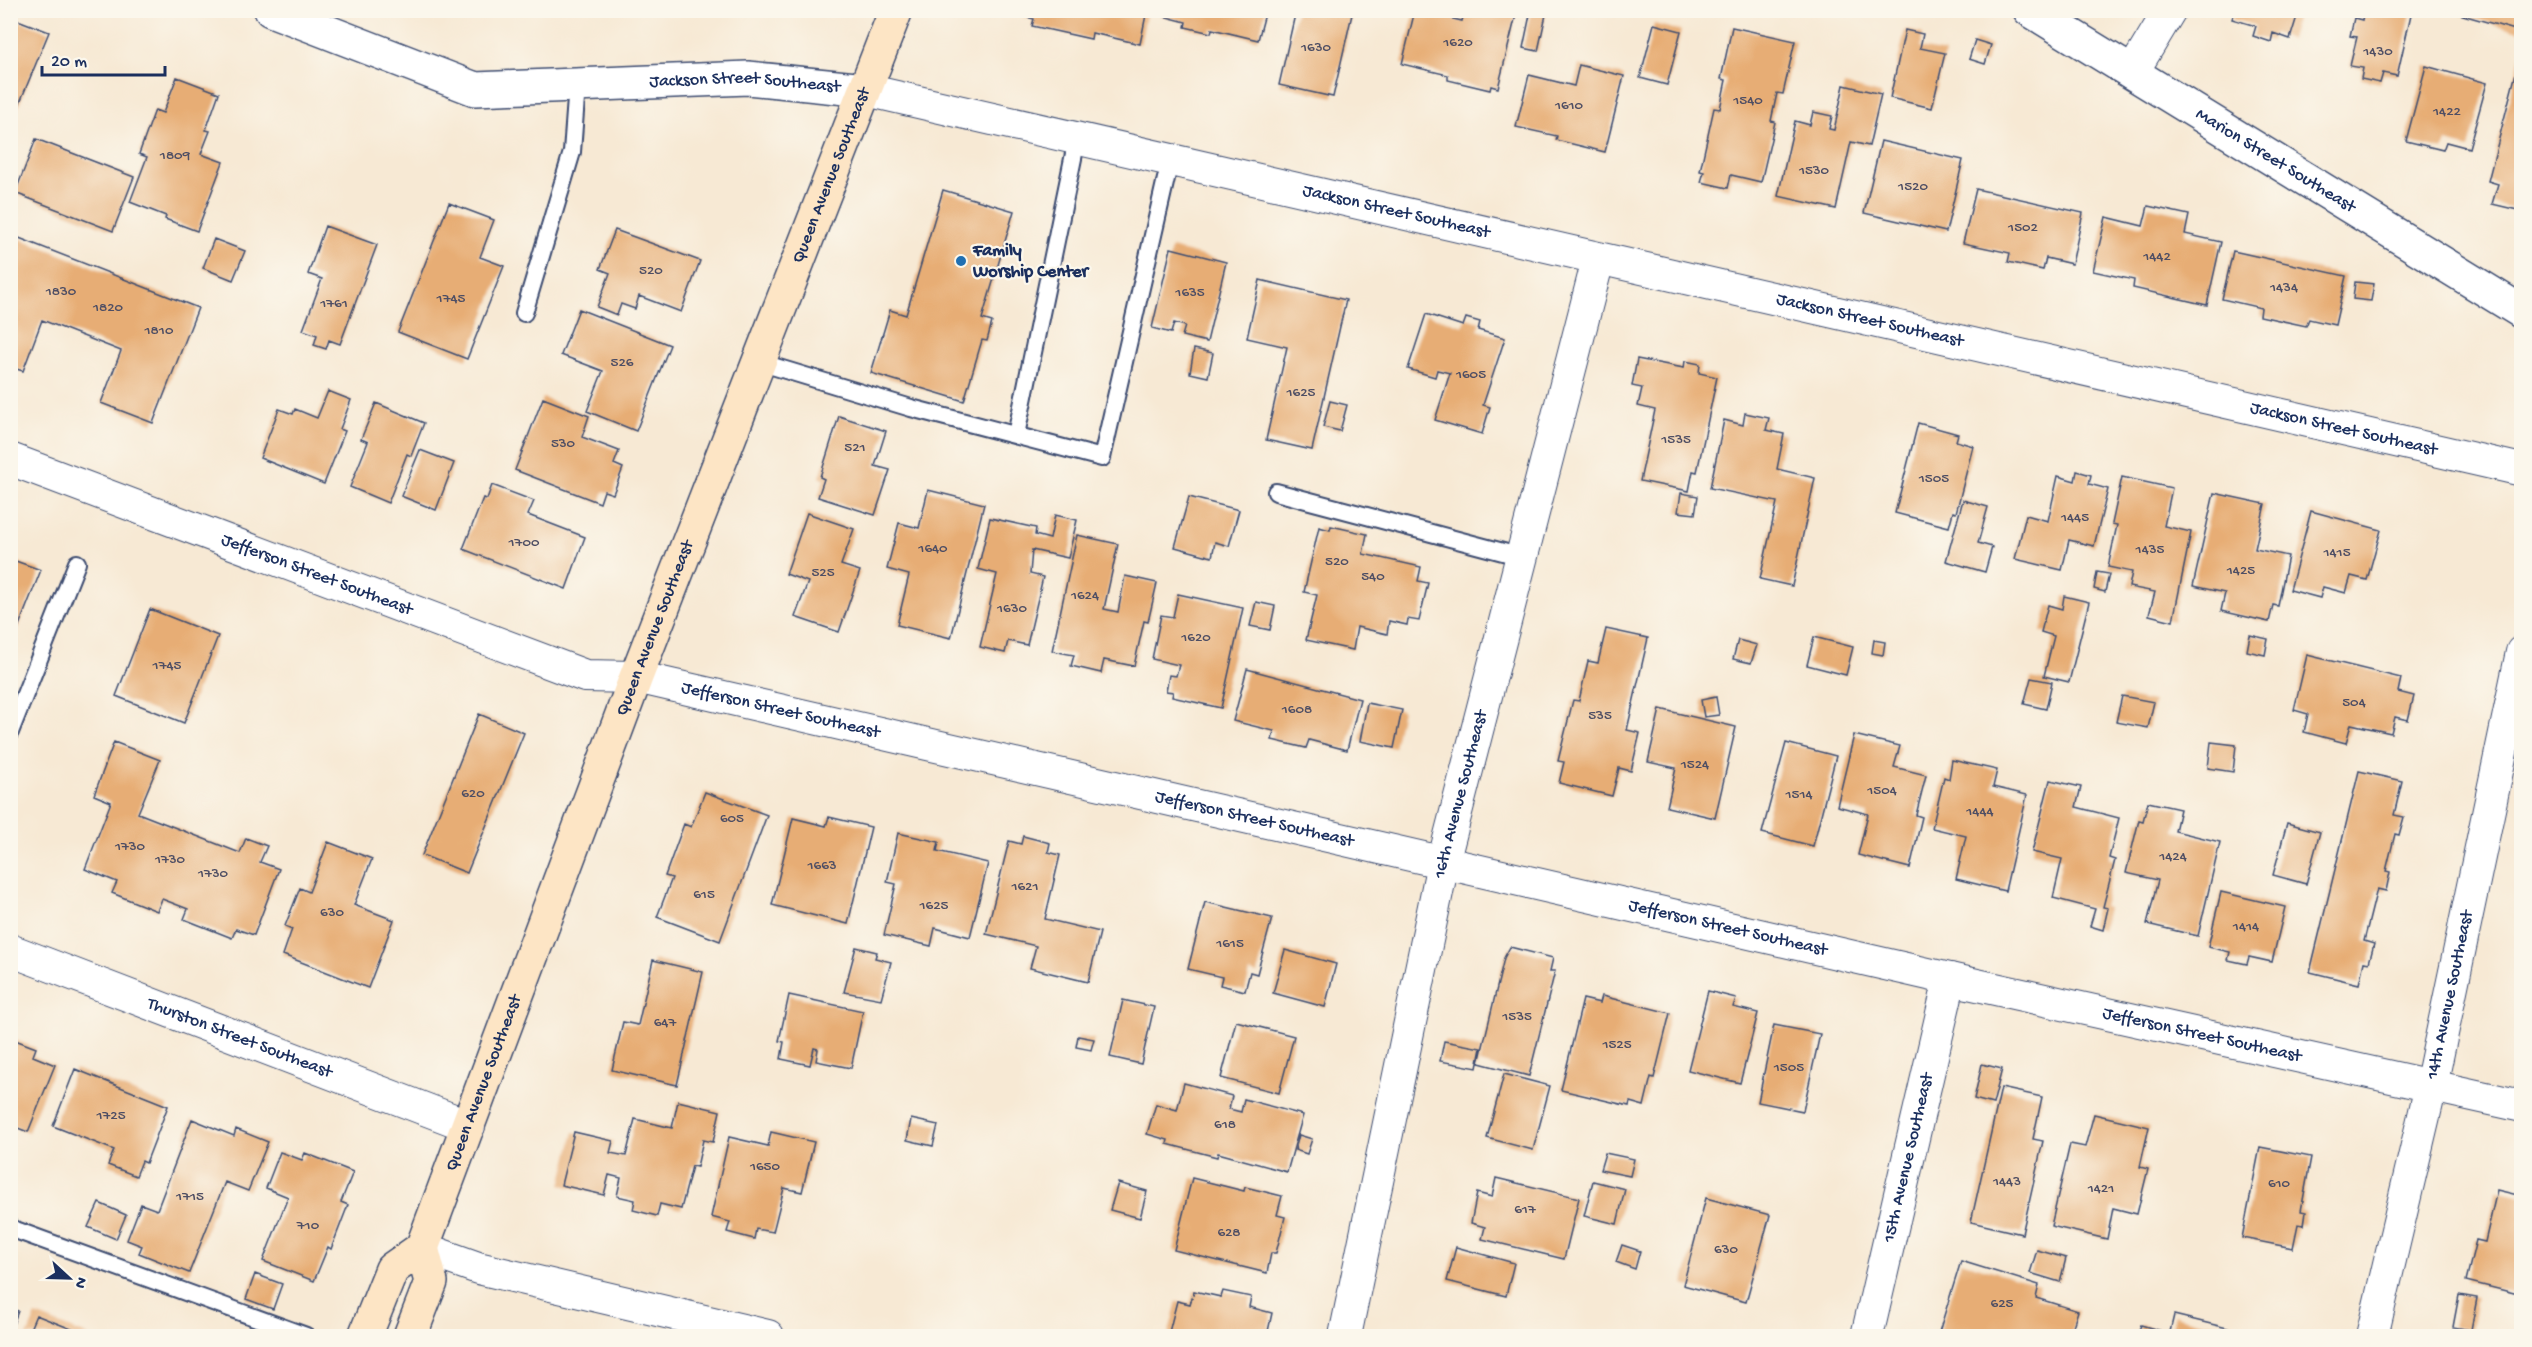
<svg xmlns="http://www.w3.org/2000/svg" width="2532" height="1347" font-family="'Gochi Hand',sans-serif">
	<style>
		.building { fill: #e7ad75 }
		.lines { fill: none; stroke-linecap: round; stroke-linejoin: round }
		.service-casing { stroke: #3c4b70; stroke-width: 20 }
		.minor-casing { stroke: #3c4b70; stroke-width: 34 }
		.tertiary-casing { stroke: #3c4b70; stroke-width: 36 }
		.secondary-casing { stroke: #3c4b70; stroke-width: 36 }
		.service { stroke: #fff; stroke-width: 16 }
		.minor { stroke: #fff; stroke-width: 32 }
		.tertiary { stroke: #fff; stroke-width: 33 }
		.secondary { stroke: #fde5c5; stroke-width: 33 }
		.poi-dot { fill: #1f6fb2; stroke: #fbf7ec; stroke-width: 2 }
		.labels { text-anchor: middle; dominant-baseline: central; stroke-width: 4.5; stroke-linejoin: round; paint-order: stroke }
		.number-label { font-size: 15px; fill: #4e4e64 }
		.street-label { font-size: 18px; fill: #1b2f5e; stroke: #fbf7ec }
		.poi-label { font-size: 18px; font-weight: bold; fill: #1b2f5e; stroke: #fbf7ec; text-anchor: start }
	</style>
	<rect width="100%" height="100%" fill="#fbf7ec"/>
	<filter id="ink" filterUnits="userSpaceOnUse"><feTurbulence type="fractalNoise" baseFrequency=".0167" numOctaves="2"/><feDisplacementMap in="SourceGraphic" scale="12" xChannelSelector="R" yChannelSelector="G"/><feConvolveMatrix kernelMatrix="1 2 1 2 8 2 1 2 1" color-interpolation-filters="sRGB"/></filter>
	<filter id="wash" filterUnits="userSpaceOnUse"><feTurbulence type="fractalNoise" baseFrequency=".008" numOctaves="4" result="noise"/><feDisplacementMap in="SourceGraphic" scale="24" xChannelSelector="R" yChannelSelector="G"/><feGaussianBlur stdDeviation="1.35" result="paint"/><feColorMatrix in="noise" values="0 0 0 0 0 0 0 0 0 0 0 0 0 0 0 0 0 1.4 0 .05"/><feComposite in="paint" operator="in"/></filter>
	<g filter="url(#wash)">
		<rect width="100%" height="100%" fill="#f7e9d4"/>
		<g id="blocks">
			<path class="building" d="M999,10h148l-7,34 -48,-11 -1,6 -59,-13 2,-7z
				M1160,10h106l-8,30 -46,-11 -1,4 -26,-6 1,-5 -27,-7z
				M1296,10h57l-20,87 -54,-12z
				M1415,10l47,11 3,-11h32l19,5 -18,73 -7,-2 -1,4 -42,-10v-5l-46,-11z
				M1531,10h16l-9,41 -15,-3z
				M2235,10h64l-9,29 -17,-6 -2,9 -18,-6 3,-10 -24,-7z
				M2364,10h48l-15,66 -14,-3 -3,10 -19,-4 2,-11 -13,-2 7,-29 -7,-1 4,-18 8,2z
				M2460,10h62v22l-63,-18z
				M10,17l39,15 -38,92h-1z
				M1654,24l27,7 -14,54 -27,-7z
				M1732,27l63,14 -12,53 -6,-1 -6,28 4,1 -14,60 -30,-7 -3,13 -27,-6 3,-10 -4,-1 14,-63 6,1 6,-29 -5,-1z
				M1905,30l18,4 -3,14 25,5 -13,55 -42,-10z
				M1975,40l16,5 -6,19 -16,-5z
				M2522,50v161l-30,-7 6,-20 -10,-3z
				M1579,65l45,11 -19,76 -49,-12 1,-4 -41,-9 13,-52 45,11z
				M2426,66l61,17 -18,65 -23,-6 -3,8 -37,-9z
				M177,77l42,16 -13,37 4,1 -9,23 22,8 -26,69 -32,-12 1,-3 -36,-14 17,-45 -8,-3 16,-44 8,3z
				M1844,85l37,9 -12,52 -18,-4 -15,67 -58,-13 17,-75 15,4 3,-13 19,4 -3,13 5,1z
				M36,139l98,38 -21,54 -98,-38z
				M1881,141l82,19 -17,72 -82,-19z
				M1976,189l107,24 -11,51 -26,-6 -3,12 -35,-8 2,-9 -47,-10z
				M943,190l71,21 -32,108 10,3 -5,19 -5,-1 -18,61 -93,-28 19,-63 16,5z
				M449,203l45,17 -14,37 24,9 -37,93 -69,-27z
				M2148,206l41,9 -4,19 36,8 -14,63 -74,-17 1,-8 -41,-9 13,-54 37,9z
				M325,226l52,19 -37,99 -11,-4 -3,9 -12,-4 3,-10 -14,-5 19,-51 -14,-5z
				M615,230l85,31 -19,51 -42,-16 -4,13 -14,-5 -4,11 -20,-8 13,-34 -10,-4z
				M14,236l184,72 -45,115 -52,-20 20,-52 -79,-31 -19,51 -13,-4v-123z
				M214,239l31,12 -12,29 -30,-12z
				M1171,248l55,14 -19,80 -25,-6 3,-10 -11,-3 -3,10 -19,-5z
				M2233,251l113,25 -11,49 -26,-6 -3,7 -46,-10 1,-8 -39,-9z
				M1260,280l86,20 -34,150 -46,-10 21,-93 -40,-9z
				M2355,282l19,2 -3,17 -18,-2z
				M579,309l91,36 -34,86 -49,-20 16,-40 -42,-16z
				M1426,314l37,12 3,-8 14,4 -2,8 27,8 -22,67 7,2 -8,27 -47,-14 15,-47 -13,-3 -2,7 -27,-8z
				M1194,349l19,4 -5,24 -18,-4z
				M1637,359l47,9 1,-7 15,3 -1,9 18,4 -20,95 -4,-1 -4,20 -49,-10 15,-71 -17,-4 4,-18 -10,-2z
				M328,391l23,9 -11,29 5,2 -21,53 -64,-26 19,-49 14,5 2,-5 22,9z
				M543,398l46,18 -7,21 37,14 -5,13 9,4 -10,26 -9,-3 -4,12 -85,-33z
				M1330,401l17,4 -7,26 -17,-4z
				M376,403l48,20 -13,33 -4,-2 -19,49 -38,-16 18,-45 -7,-3z
				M1745,413l24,5 -3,12 18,4 -7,35 38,9 -23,108 -32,-7 17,-77 -67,-14 14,-68 19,5z
				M839,416l47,15 -11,35 15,4 -15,45 -57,-18 6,-18 -4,-2z
				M1918,423l40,11 -2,7 17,5 -17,67 -3,-1 -4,15 -54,-14z
				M420,450l34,13 -18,47 -35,-14z
				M2077,471l14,4 -2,9 19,5 -14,57 -25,-6 -7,30 -47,-11 11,-44 22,6 10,-45 17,5z
				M2122,477l50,11 -8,38 27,6 -18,89 -24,-6 6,-23 -26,-5 3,-15 -24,-5 9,-42 -5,-1z
				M492,485l42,16 -6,14 57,22 -19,52 -103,-40 20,-51 4,1z
				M928,490l56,14 -33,134 -54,-13 12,-50 -22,-6 12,-46 20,5z
				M1681,493l17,3 -3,18 -17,-2z
				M2214,493l51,11 -10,45 33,7 -10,50 -5,-1 -4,17 -48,-11 4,-18 -32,-7z
				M1189,497l50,13 -10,36 -14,-4 -3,15 -37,-10z
				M1963,500l25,7 -10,36 14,4 -7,25 -39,-11z
				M2311,511l70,19 -14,50 -16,-4 -5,17 -23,-6 -3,11 -30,-8z
				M807,513l47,16 -13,36 19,6 -21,61 -44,-15 13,-35 -22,-8z
				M1055,515l22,5 -9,38 -36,-8 -2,24 13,3 -16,68 -19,-4 -3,12 -25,-6 17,-73 -19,-5 12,-51 46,10 -1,7 15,4z
				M1331,526l36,8 -4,20 58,13 -3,14 10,2 -9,38 -11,-2 -1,6 -18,-4 -2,13 -30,-7 -4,23 -47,-10 11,-45 -13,-3 15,-65 11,3z
				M1077,535l41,9 -14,65 14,3 7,-36 32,7 -9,39 -4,-1 -10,45 -30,-6 -3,13 -30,-7 3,-11 -22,-4z
				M10,559l31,11 -23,58 -8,-3z
				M2097,572l12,2 -4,18 -11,-3z
				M1178,594l65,14 -22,100 -49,-11 1,-5 -7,-1 3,-16 7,1 3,-11 -27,-6 9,-44 12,2z
				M2064,596l25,6 -20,80 -25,-6 10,-40 -13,-4 7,-27 14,4z
				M1256,602l19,4 -5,24 -20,-4z
				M150,609l68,27 -34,87 -68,-27z
				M1606,629l42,9 -21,92 13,3 -9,38 -12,-3 -7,28 -53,-13 5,-21 -6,-1 15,-61 6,1 9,-40 10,2z
				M2250,635l18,4 -3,16 -18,-4z
				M1814,637l39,10 -7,28 -39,-10z
				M1738,640l19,5 -6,18 -18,-4z
				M1874,640l11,2 -2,13 -11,-2z
				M2307,655l94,23 -3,14 16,4 -6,24 -13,-3 -4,16 -40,-9 -5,19 -42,-11 4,-18 -14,-4z
				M1247,669l113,30 -13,51 -38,-10 -3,8 -34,-8 2,-9 -41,-10z
				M2031,678l21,4 -6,27 -22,-5z
				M2122,696l32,6 -6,26 -32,-6z
				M1716,697l3,18 -15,2 -3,-17z
				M1367,703l35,7 -8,38 -34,-7z
				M1660,709l76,18 -21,91 -48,-11 9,-39 -28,-6z
				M479,714l45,19 -57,140 -45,-18z
				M1854,735l46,11 -6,21 32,8 -10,40 6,2 -12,51 -52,-13 10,-41 -31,-8z
				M114,742l46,18 -22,53 102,40 6,-15 21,8 -7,16 19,7 -25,66 -18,-6 -4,9 -48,-19 4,-10 -26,-10 -5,12 -45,-18 5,-11 -32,-13 26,-67 -17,-7z
				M2211,742l25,3 -3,27 -25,-4z
				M1786,743l50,13 -23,90 -51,-13z
				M1952,760l45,10 -4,17 34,8 -22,96 -49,-12 10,-43 -34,-8 12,-51 5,2z
				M2359,771l43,10 -8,34 10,2 -5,18 -4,-1 -9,37 4,1 -4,19 -9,-2 -13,52 10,3 -5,19 -5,-1 -5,22 -49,-12z
				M2050,780l31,7 -5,20 43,11 -10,40 6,2 -12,47 5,1 -5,22 -13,-4 5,-17 -42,-11 9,-39 -30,-7z
				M705,792l62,23 -47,126 -63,-24 15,-39 -7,-2 19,-52 7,3z
				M2148,802l32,7 -5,22 45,11 -22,94 -51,-12 11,-44 -32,-7 13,-53 4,1z
				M829,817l42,10 -23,97 -76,-19 21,-87 33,8z
				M2287,823l33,9 -14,52 -33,-9z
				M898,833l41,9 -2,9 51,12 -18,74 -35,-9 -4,18 -47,-11 12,-51 -9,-2z
				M1023,836l27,7 -2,9 12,3 -15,64 55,13 -12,50 -58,-14 6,-22 -50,-12 23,-93 12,3z
				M328,842l44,17 -18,46 40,15 -26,68 -85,-33 9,-26 -7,-3 15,-38 9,4z
				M2221,892l64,15 -13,55 -23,-5 -2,7 -19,-4 2,-8 -22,-5z
				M1205,902l67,16 -15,56 -7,-2 -5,19 -25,-6 2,-8 -34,-8z
				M856,947l21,5 -2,6 16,4 -10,37 -37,-7z
				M1510,947l43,11 -3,13h5l-26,105 -50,-13 25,-105z
				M1285,950l51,14 -11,43 -52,-14z
				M653,960l50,12 -26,113 -65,-15 11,-48 15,3z
				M1708,991l28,7 -3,9 25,6 -18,70 -52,-13z
				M789,995l74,16 -12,57 -35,-7 2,-12 -4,-1 -4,17 -29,-6 3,-17 -5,-1z
				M1602,996l68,17 -16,65 -3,-1 -7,29 -14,-4 -1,4 -68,-16 22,-91 17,4z
				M1123,1000l31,7 -13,57 -31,-7z
				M1236,1021l58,15 -15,57 -58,-15z
				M1774,1025l46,9 -17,77 -45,-9z
				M1078,1036l16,3 -3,11 -15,-3z
				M10,1038l26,10 -3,8 22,9 -27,67 -18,-7z
				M1444,1041l37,7 -4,20 -37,-7z
				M1982,1064l20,5 -9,35 -19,-5z
				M75,1069l93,37 -22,57 -4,-2 -6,15 -28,-11 6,-15 -61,-24z
				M1504,1074l46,12 -17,64 -46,-12z
				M1184,1083l48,13 -3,13 12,3 3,-13 59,16 -16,57 -69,-19 -1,4 -50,-13 1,-4 -21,-6 9,-30 21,6z
				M2001,1088l41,9 -9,42 10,2 -21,93 -51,-12z
				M678,1101l42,10 -7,31 -10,-2 -6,27 -5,-1 -11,43 -21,-5 -3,12 -24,-6 2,-10 -18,-4 4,-18 -12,-3 -5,20 -43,-10 13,-53 39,9 -3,12 16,3 9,-37 37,9z
				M2094,1114l55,13 -9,40 8,2 -11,45 -24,-6 -6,31 -56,-13 19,-82 15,3z
				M192,1119l42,17 2,-7 32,13 -20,49 -23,-9 -36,91 -50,-20 3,-7 -15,-6 14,-36 16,6z
				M911,1119l27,6 -5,21 -26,-6z
				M771,1132l43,10 -12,50 -18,-4 -11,44 -17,-3 -2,10 -27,-7 3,-10 -19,-5 18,-80 39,9z
				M1299,1135l13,4 -5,15 -12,-4z
				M2260,1147l51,10 -10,54 5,1 -2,13 -6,-1 -5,24 -51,-10z
				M280,1152l22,8 3,-7 48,19 -12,30 7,3 -17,44 -3,-2 -14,34 -51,-20 25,-64 -22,-9z
				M1605,1153l29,6 -4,17 -30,-6z
				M1192,1178l52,13 1,-4 37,9 -5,19 8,2 -9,36h-5l-4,20 -93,-23z
				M1496,1178l83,20 -15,61 -82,-20 3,-12 -14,-4 6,-30 15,4z
				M1593,1181l32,8 -8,35 -33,-8z
				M1118,1183l29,8 -7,27 -30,-8z
				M2497,1190l25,6v99l-56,-14 10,-41 9,2z
				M1706,1198l64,17 -24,87 -63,-17z
				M99,1203l27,12 -10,24 -28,-12z
				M1622,1245l18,6 -5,18 -19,-7z
				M1456,1247l58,16 -8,33 -59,-15z
				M2037,1250l29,8 -6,24 -30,-9z
				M1961,1261l78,24 -3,13 42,13 -8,25h-116l-15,-4z
				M255,1274l27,10 -9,25 -27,-10z
				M1194,1291l27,6 2,-6 28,6 -2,10 23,6 -5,23h-99l9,-35 13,3z
				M2459,1295l18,3 -6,32 -18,-3z
				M10,1308l8,3 -7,19h-1z
				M36,1315l53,21h-62z
				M2174,1315l86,21h-91z
				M2141,1325l21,6 -1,5h-24z
				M1431,1332l14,4h-15z"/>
		</g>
	</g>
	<g filter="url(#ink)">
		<use href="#blocks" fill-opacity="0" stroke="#3c4b70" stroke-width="1.5"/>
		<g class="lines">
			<g class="service-casing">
				<path id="service" d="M524,313l48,-161 5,-67
					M759,362l152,46 191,50 68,-297
					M1016,435l61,-296
					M1276,492l246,65
					M10,732l67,-169
					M10,1228l296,108"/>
			</g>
			<g class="minor-casing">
				<g id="minor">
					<path d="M2132,73l38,-63"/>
					<path id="s1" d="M866,90l1656,380"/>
					<path id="s2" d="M10,459l575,217 51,1 1314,302 572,127"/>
					<path id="s3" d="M10,950l459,176"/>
					<path d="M422,1248l56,20 290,68"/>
					<path id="s4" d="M1345,1336l98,-473 155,-603"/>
					<path id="s5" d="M1867,1336l83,-357"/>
					<path id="s6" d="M2372,1336l59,-250 91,-434"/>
				</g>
			</g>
			<g class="tertiary-casing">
				<g id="tertiary">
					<path id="s7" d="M271,10l204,79 273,-11 118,12"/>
					<path id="s8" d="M2030,10l492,302"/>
				</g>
			</g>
			<g class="secondary-casing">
				<g id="secondary">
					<path id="s9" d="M365,1336l27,-67 30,-21 214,-571 260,-667"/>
					<path d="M410,1336l21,-54 -9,-34"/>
				</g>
			</g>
			<use href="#service" class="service"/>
			<use href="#minor" class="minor"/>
			<use href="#tertiary" class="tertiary"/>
			<use href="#secondary" class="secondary"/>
		</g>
	</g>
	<circle class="poi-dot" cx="961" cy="261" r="6"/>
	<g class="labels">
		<g class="number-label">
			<text x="1458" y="43">1620</text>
			<text x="1316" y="48">1630</text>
			<text x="2378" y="52">1430</text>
			<text x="1748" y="101">1540</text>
			<text x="1569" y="106">1610</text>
			<text x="2447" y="112">1422</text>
			<text x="175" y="156">1809</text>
			<text x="1814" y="171">1530</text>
			<text x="1913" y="187">1520</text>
			<text x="2023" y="228">1502</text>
			<text x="2157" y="257">1442</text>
			<text x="651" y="271">520</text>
			<text x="2284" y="288">1434</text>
			<text x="61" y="292">1830</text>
			<text x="1190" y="293">1635</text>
			<text x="451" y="299">1745</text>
			<text x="334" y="304">1761</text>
			<text x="108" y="308">1820</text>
			<text x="159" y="331">1810</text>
			<text x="622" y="363">526</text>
			<text x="1471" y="375">1605</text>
			<text x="1301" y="393">1625</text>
			<text x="1676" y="440">1535</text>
			<text x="563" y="444">530</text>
			<text x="855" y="448">521</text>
			<text x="1934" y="479">1505</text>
			<text x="2075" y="518">1445</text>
			<text x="524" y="543">1700</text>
			<text x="933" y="549">1640</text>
			<text x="2150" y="550">1435</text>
			<text x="2337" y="553">1415</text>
			<text x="1337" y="562">520</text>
			<text x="2241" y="571">1425</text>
			<text x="823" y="573">525</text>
			<text x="1373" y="577">540</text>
			<text x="1085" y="596">1624</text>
			<text x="1012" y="609">1630</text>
			<text x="1196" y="638">1620</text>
			<text x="167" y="666">1745</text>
			<text x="2354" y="703">504</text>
			<text x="1297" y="710">1608</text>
			<text x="1600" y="716">535</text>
			<text x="1695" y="765">1524</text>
			<text x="1882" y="791">1504</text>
			<text x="473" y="794">620</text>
			<text x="1799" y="795">1514</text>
			<text x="1980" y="812">1444</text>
			<text x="732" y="819">605</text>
			<text x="130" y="847">1730</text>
			<text x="2173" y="857">1424</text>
			<text x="170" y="860">1730</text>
			<text x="822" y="866">1663</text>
			<text x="213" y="874">1730</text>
			<text x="1025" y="887">1621</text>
			<text x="704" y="895">615</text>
			<text x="934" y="906">1625</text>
			<text x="332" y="913">630</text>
			<text x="2246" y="927">1414</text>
			<text x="1230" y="944">1615</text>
			<text x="1517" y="1017">1535</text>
			<text x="665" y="1023">647</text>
			<text x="1617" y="1045">1525</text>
			<text x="1789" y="1068">1505</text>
			<text x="111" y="1116">1725</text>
			<text x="1225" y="1125">618</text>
			<text x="765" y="1167">1650</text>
			<text x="2007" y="1182">1443</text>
			<text x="2279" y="1184">610</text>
			<text x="2101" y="1189">1421</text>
			<text x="190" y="1197">1715</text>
			<text x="1525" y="1210">617</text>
			<text x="308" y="1226">710</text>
			<text x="1229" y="1233">628</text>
			<text x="1726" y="1250">630</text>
			<text x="2002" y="1304">625</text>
		</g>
		<g class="street-label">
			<text stroke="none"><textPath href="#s7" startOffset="489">Jackson Street Southeast</textPath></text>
			<text stroke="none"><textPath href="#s8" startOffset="288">Marion Street Southeast</textPath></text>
			<text stroke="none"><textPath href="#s9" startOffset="1257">Queen Avenue Southeast</textPath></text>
			<text stroke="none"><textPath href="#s1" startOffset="544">Jackson Street Southeast</textPath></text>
			<text stroke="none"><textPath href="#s1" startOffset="1030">Jackson Street Southeast</textPath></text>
			<text stroke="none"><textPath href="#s1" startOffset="1516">Jackson Street Southeast</textPath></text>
			<text stroke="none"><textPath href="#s2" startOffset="328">Jefferson Street Southeast</textPath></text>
			<text stroke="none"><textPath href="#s9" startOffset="771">Queen Avenue Southeast</textPath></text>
			<text stroke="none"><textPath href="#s2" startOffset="814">Jefferson Street Southeast</textPath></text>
			<text stroke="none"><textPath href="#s4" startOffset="554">16th Avenue Southeast</textPath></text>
			<text stroke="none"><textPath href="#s2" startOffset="1300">Jefferson Street Southeast</textPath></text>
			<text stroke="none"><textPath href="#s2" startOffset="1786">Jefferson Street Southeast</textPath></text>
			<text stroke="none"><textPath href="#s6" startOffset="350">14th Avenue Southeast</textPath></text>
			<text stroke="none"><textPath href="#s2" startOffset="2272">Jefferson Street Southeast</textPath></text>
			<text stroke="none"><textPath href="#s3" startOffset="246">Thurston Street Southeast</textPath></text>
			<text stroke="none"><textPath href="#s9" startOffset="285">Queen Avenue Southeast</textPath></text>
			<text stroke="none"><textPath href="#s5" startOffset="183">15th Avenue Southeast</textPath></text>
		</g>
		<g class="poi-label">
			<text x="973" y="251">Family<tspan x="973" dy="21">Worship Center</tspan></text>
		</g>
	</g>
	<rect width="2532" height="1347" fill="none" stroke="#fbf7ec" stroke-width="36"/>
	<g transform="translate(69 1278) rotate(112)" stroke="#fbf7ec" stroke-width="4.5" paint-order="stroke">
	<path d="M0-4.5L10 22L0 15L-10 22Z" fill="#1b2f5e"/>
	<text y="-9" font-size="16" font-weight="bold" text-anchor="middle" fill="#1b2f5e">N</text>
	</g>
	<path d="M42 66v9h123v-9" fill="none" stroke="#1b2f5e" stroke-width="3"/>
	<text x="51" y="66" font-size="18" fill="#1b2f5e" stroke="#fbf7ec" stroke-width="4.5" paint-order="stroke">20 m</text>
</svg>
